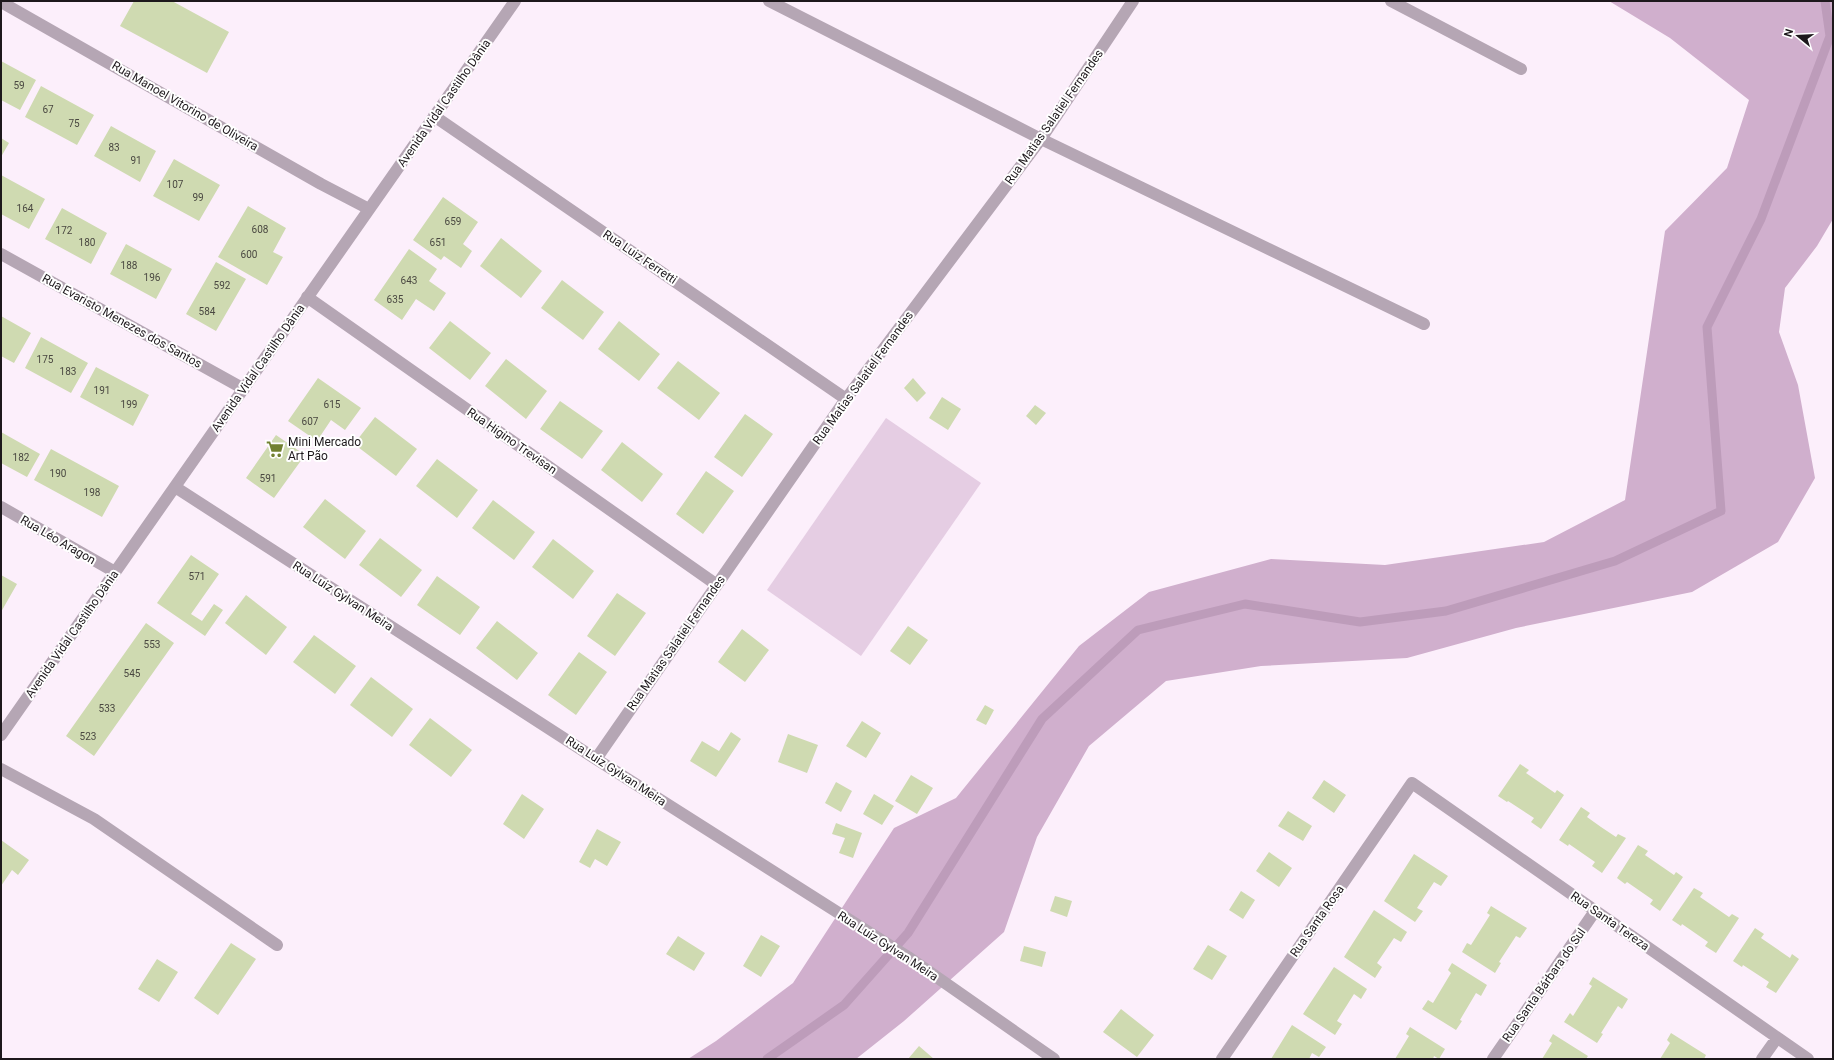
<svg xmlns="http://www.w3.org/2000/svg" width="1834" height="1060" font-family="Roboto,sans-serif">
	<style>
		.green { fill: #e5cde3 }
		.forest { fill: #d0afcd }
		.lines { fill: none; stroke-linecap: round; stroke-linejoin: round }
		.stream { stroke: #bd9cba; stroke-width: 9 }
		.building { fill: #cfdab1 }
		.minor { stroke: #b5a6b4; stroke-width: 12 }
		.labels { text-anchor: middle; dominant-baseline: central; stroke-width: 4; stroke-linejoin: round; paint-order: stroke }
		.number-label { font-size: 10px; fill: #4a4841 }
		.street-label { font-size: 12px; fill: #1d181c; stroke: #fff }
		.poi-label { font-size: 12px; fill: #1d181c; stroke: #fff; text-anchor: start }
	</style>
	<rect width="100%" height="100%" fill="#fceffb"/>
	<path class="green" d="M886,418l95,65 -120,173 -94,-66z"/>
	<path class="forest" d="M1609,1h224v218l-16,27 -32,42 -6,44 19,53 17,93 -37,64 -86,50 -176,36 -109,30 -146,8 -95,15 -77,65 -52,91 -33,95 -100,89 -48,38h-168l28,-18 77,-58 101,-155 62,-30 123,-152 70,-54 122,-33 114,6 159,-23 81,-42 40,-269 62,-63 22,-68 -79,-62z"/>
	<g class="lines">
		<path class="stream" d="M767,1059l77,-54 64,-72 134,-214 96,-89 107,-26 115,18 86,-11 169,-50 106,-50 -14,-184 54,-108 69,-183 -5,-35"/>
	</g>
	<path class="building" d="M134,1h38l57,31 -22,41 -87,-47z
		M1,61l35,19 -16,30 -19,-10z
		M41,86l53,29 -17,30 -52,-28z
		M111,126l45,25 -16,31 -46,-26z
		M1,138l8,5 -8,14z
		M174,159l46,26 -21,36 -46,-25z
		M1,175l44,24 -16,30 -28,-15z
		M443,197l35,25 -15,22 9,7 -11,17 -17,-12 -3,4 -28,-20z
		M248,206l38,22 -13,24 10,5 -16,28 -49,-28z
		M62,208l45,25 -16,31 -46,-25z
		M501,238l41,33 -21,27 -41,-32z
		M126,244l46,25 -16,30 -46,-25z
		M409,249l28,20 -8,12 17,12 -12,18 -18,-12 -14,21 -28,-20z
		M216,262l30,17 -30,52 -30,-17z
		M562,280l42,32 -21,28 -42,-32z
		M1,316l30,17 -17,30 -13,-7z
		M450,321l41,32 -21,27 -41,-32z
		M619,321l41,33 -21,27 -41,-32z
		M41,337l47,26 -17,30 -46,-25z
		M506,359l41,32 -21,28 -41,-33z
		M678,361l42,32 -21,27 -42,-32z
		M96,367l53,28 -16,31 -53,-29z
		M318,378l43,30 -16,22 -14,-10 -14,21 -29,-20z
		M913,378l13,15 -9,9 -13,-14z
		M942,397l19,12 -13,21 -19,-12z
		M560,401l43,30 -21,28 -42,-30z
		M1035,405l11,8 -10,12 -10,-9z
		M745,414l28,20 -31,43 -28,-20z
		M375,417l42,32 -21,27 -42,-32z
		M1,432l39,22 -13,23 -26,-14z
		M276,435l29,20 -31,43 -28,-20z
		M622,442l41,32 -21,28 -41,-32z
		M51,449l68,37 -17,31 -68,-37z
		M437,459l41,31 -21,28 -41,-32z
		M706,471l28,20 -31,43 -27,-20z
		M325,499l41,32 -21,28 -42,-32z
		M493,500l42,32 -21,28 -42,-32z
		M380,538l42,32 -21,27 -42,-32z
		M553,539l41,32 -21,28 -41,-32z
		M191,555l28,19 -28,40 11,7 12,-17 9,6 -18,26 -48,-33z
		M1,575l16,9 -16,28z
		M437,576l43,31 -20,28 -43,-30z
		M617,593l29,20 -31,43 -28,-20z
		M246,595l41,32 -21,28 -41,-32z
		M497,621l41,32 -21,27 -41,-32z
		M146,623l28,20 -80,113 -28,-20z
		M908,626l20,14 -18,25 -20,-14z
		M742,629l27,21 -24,32 -27,-20z
		M314,635l42,31 -21,28 -42,-32z
		M579,652l28,20 -31,43 -28,-20z
		M371,677l42,32 -21,28 -42,-32z
		M985,705l9,5 -8,15 -10,-5z
		M430,718l42,32 -21,27 -42,-32z
		M862,721l19,12 -15,25 -20,-12z
		M731,732l10,7 -25,38 -26,-16 12,-20 17,10z
		M788,734l30,11 -11,28 -29,-11z
		M1520,764l9,6 -3,3 29,20 2,-3 7,5 -23,34 -10,-7 3,-4 -26,-17 -1,1 -9,-6z
		M911,775l22,13 -16,26 -22,-13z
		M1324,780l22,15 -12,18 -22,-15z
		M836,782l16,9 -11,21 -16,-9z
		M522,794l22,15 -20,30 -21,-15z
		M874,794l20,12 -12,19 -19,-11z
		M1581,807l9,6 -3,4 14,10 15,10 2,-3 8,4 -24,35 -10,-7 3,-4 -26,-18 -1,2 -9,-6z
		M1288,811l24,15 -9,15 -25,-15z
		M836,823l26,10 -9,25 -14,-5 6,-15 -13,-4z
		M597,829l24,13 -14,24 -12,-7 -5,9 -11,-6z
		M1,840l28,20 -11,15 -6,-5 -11,16z
		M1638,845l10,6 -3,4 29,20 2,-3 7,5 -23,34 -10,-7 3,-4 -26,-18 -2,2 -8,-6z
		M1269,852l23,16 -13,19 -23,-16z
		M1414,854l34,22 -7,10 -7,-4 -17,26 6,3 -8,11 -31,-21z
		M1694,888l9,5 -3,4 29,20 3,-3 7,4 -23,35 -11,-7 3,-4 -26,-18 -1,2 -9,-6z
		M1241,891l14,9 -12,19 -14,-9z
		M1055,896l17,5 -5,16 -17,-6z
		M1491,906l36,22 -7,10 -4,-2 -17,26 2,1 -6,10 -33,-21 5,-9 4,2 19,-30 -3,-2z
		M1374,910l33,22 -6,10 -7,-4 -17,25 5,4 -7,11 -31,-21z
		M1755,928l9,6 -3,4 29,20 2,-4 7,5 -23,34 -10,-6 3,-5 -26,-17 -1,2 -9,-6z
		M761,935l19,11 -19,31 -18,-11z
		M678,936l27,17 -11,18 -28,-17z
		M231,943l25,16 -38,56 -24,-17z
		M1208,945l19,11 -15,24 -19,-11z
		M1024,946l22,6 -4,15 -22,-6z
		M157,959l21,13 -19,30 -21,-13z
		M1452,963l35,22 -6,11 -5,-3 -16,27 2,1 -6,9 -34,-21 6,-9 5,3 18,-30 -3,-3z
		M1334,967l33,22 -6,10 -7,-5 -17,27 5,3 -7,11 -32,-21z
		M1593,977l35,22 -6,10 -4,-3 -17,27 2,1 -6,9 -33,-21 6,-9 3,3 19,-30 -3,-2z
		M1121,1009l33,26 -17,22 -34,-25z
		M1292,1025l34,22 -7,10 -7,-4 -3,6h-38z
		M1410,1027l35,22 -6,10 -5,-3 -1,3h-38l14,-23 -3,-2z
		M1671,1033l35,22 -2,4h-44l10,-16 -3,-3z
		M1553,1034l35,22 -2,3h-44l10,-16 -3,-2z
		M919,1046l15,13h-26z"/>
	<g class="lines">
		<path class="minor" d="M769,1l272,138 383,185
			M1391,1l130,68
			M1,2l320,182 48,25
			M434,116l412,283
			M1,254l243,135
			M307,297l410,288
			M175,487l421,272 312,198 146,102
			M1,507l114,65
			M1,735l514,-734
			M596,759l250,-360 195,-260 92,-138
			M1,769l93,50 183,126
			M1222,1059l190,-276 396,276
			M1493,1059l102,-148
			M1762,1059l15,-21"/>
	</g>
	<defs>
		<g id="supermarket-bare" transform="scale(1.38)"><path d="M-6-5.5h2.5l.6 2H6L4.5 2H-2.5L-4.4-4H-6ZM-1.5 3.2a1.3 1.3 0 1 0 .1 0ZM3 3.2a1.3 1.3 0 1 0 .1 0Z" fill="#718130" stroke="#fff" stroke-width="2.5" paint-order="stroke"/></g>
	</defs>
	<g fill-rule="evenodd">
		<use href="#supermarket-bare" x="275" y="449"/>
	</g>
	<g class="labels">
		<g class="number-label">
			<text x="19" y="85">59</text>
			<text x="48" y="109">67</text>
			<text x="74" y="123">75</text>
			<text x="114" y="147">83</text>
			<text x="136" y="160">91</text>
			<text x="175" y="184">107</text>
			<text x="198" y="197">99</text>
			<text x="25" y="208">164</text>
			<text x="453" y="221">659</text>
			<text x="260" y="229">608</text>
			<text x="64" y="230">172</text>
			<text x="87" y="242">180</text>
			<text x="438" y="242">651</text>
			<text x="249" y="254">600</text>
			<text x="129" y="265">188</text>
			<text x="152" y="277">196</text>
			<text x="409" y="280">643</text>
			<text x="222" y="285">592</text>
			<text x="395" y="299">635</text>
			<text x="207" y="311">584</text>
			<text x="45" y="359">175</text>
			<text x="68" y="371">183</text>
			<text x="102" y="390">191</text>
			<text x="129" y="404">199</text>
			<text x="332" y="404">615</text>
			<text x="310" y="421">607</text>
			<text x="21" y="457">182</text>
			<text x="58" y="473">190</text>
			<text x="268" y="478">591</text>
			<text x="92" y="492">198</text>
			<text x="197" y="576">571</text>
			<text x="152" y="644">553</text>
			<text x="132" y="673">545</text>
			<text x="107" y="708">533</text>
			<text x="88" y="736">523</text>
		</g>
		<g class="street-label">
			<text transform="translate(444 103) rotate(-55)">Avenida Vidal Castilho Dânia</text>
			<text transform="translate(185 106) rotate(30)">Rua Manoel Vitorino de Oliveira</text>
			<text transform="translate(1054 117) rotate(-55)">Rua Matias Salatiel Fernandes</text>
			<text transform="translate(640 257) rotate(34)">Rua Luiz Ferretti</text>
			<text transform="translate(122 321) rotate(29)">Rua Evaristo Menezes dos Santos</text>
			<text transform="translate(258 368) rotate(-55)">Avenida Vidal Castilho Dânia</text>
			<text transform="translate(863 378) rotate(-54)">Rua Matias Salatiel Fernandes</text>
			<text transform="translate(512 441) rotate(35)">Rua Higino Trevisan</text>
			<text transform="translate(58 540) rotate(30)">Rua Léo Aragon</text>
			<text transform="translate(343 596) rotate(33)">Rua Luiz Gylvan Meira</text>
			<text transform="translate(72 634) rotate(-55)">Avenida Vidal Castilho Dânia</text>
			<text transform="translate(676 643) rotate(-55)">Rua Matias Salatiel Fernandes</text>
			<text transform="translate(616 771) rotate(33)">Rua Luiz Gylvan Meira</text>
			<text transform="translate(1317 921) rotate(-55)">Rua Santa Rosa</text>
			<text transform="translate(1610 921) rotate(35)">Rua Santa Tereza</text>
			<text transform="translate(888 946) rotate(33)">Rua Luiz Gylvan Meira</text>
			<text transform="translate(1544 985) rotate(-55)">Rua Santa Bárbara do Sul</text>
		</g>
		<g class="poi-label">
			<text x="288" y="442">Mini Mercado<tspan x="288" dy="14">Art Pão</tspan></text>
		</g>
	</g>
	<rect width="1834" height="1060" fill="none" stroke="#1d181c" stroke-width="4"/>
	<g transform="translate(1798 36) rotate(288)" stroke="#ffffff" stroke-width="3" paint-order="stroke">
	<path d="M0-3L7 15L0 10L-7 15Z" fill="#1d181c"/>
	<text y="-6" font-size="11" font-weight="bold" text-anchor="middle" fill="#1d181c">N</text>
	</g>
</svg>
